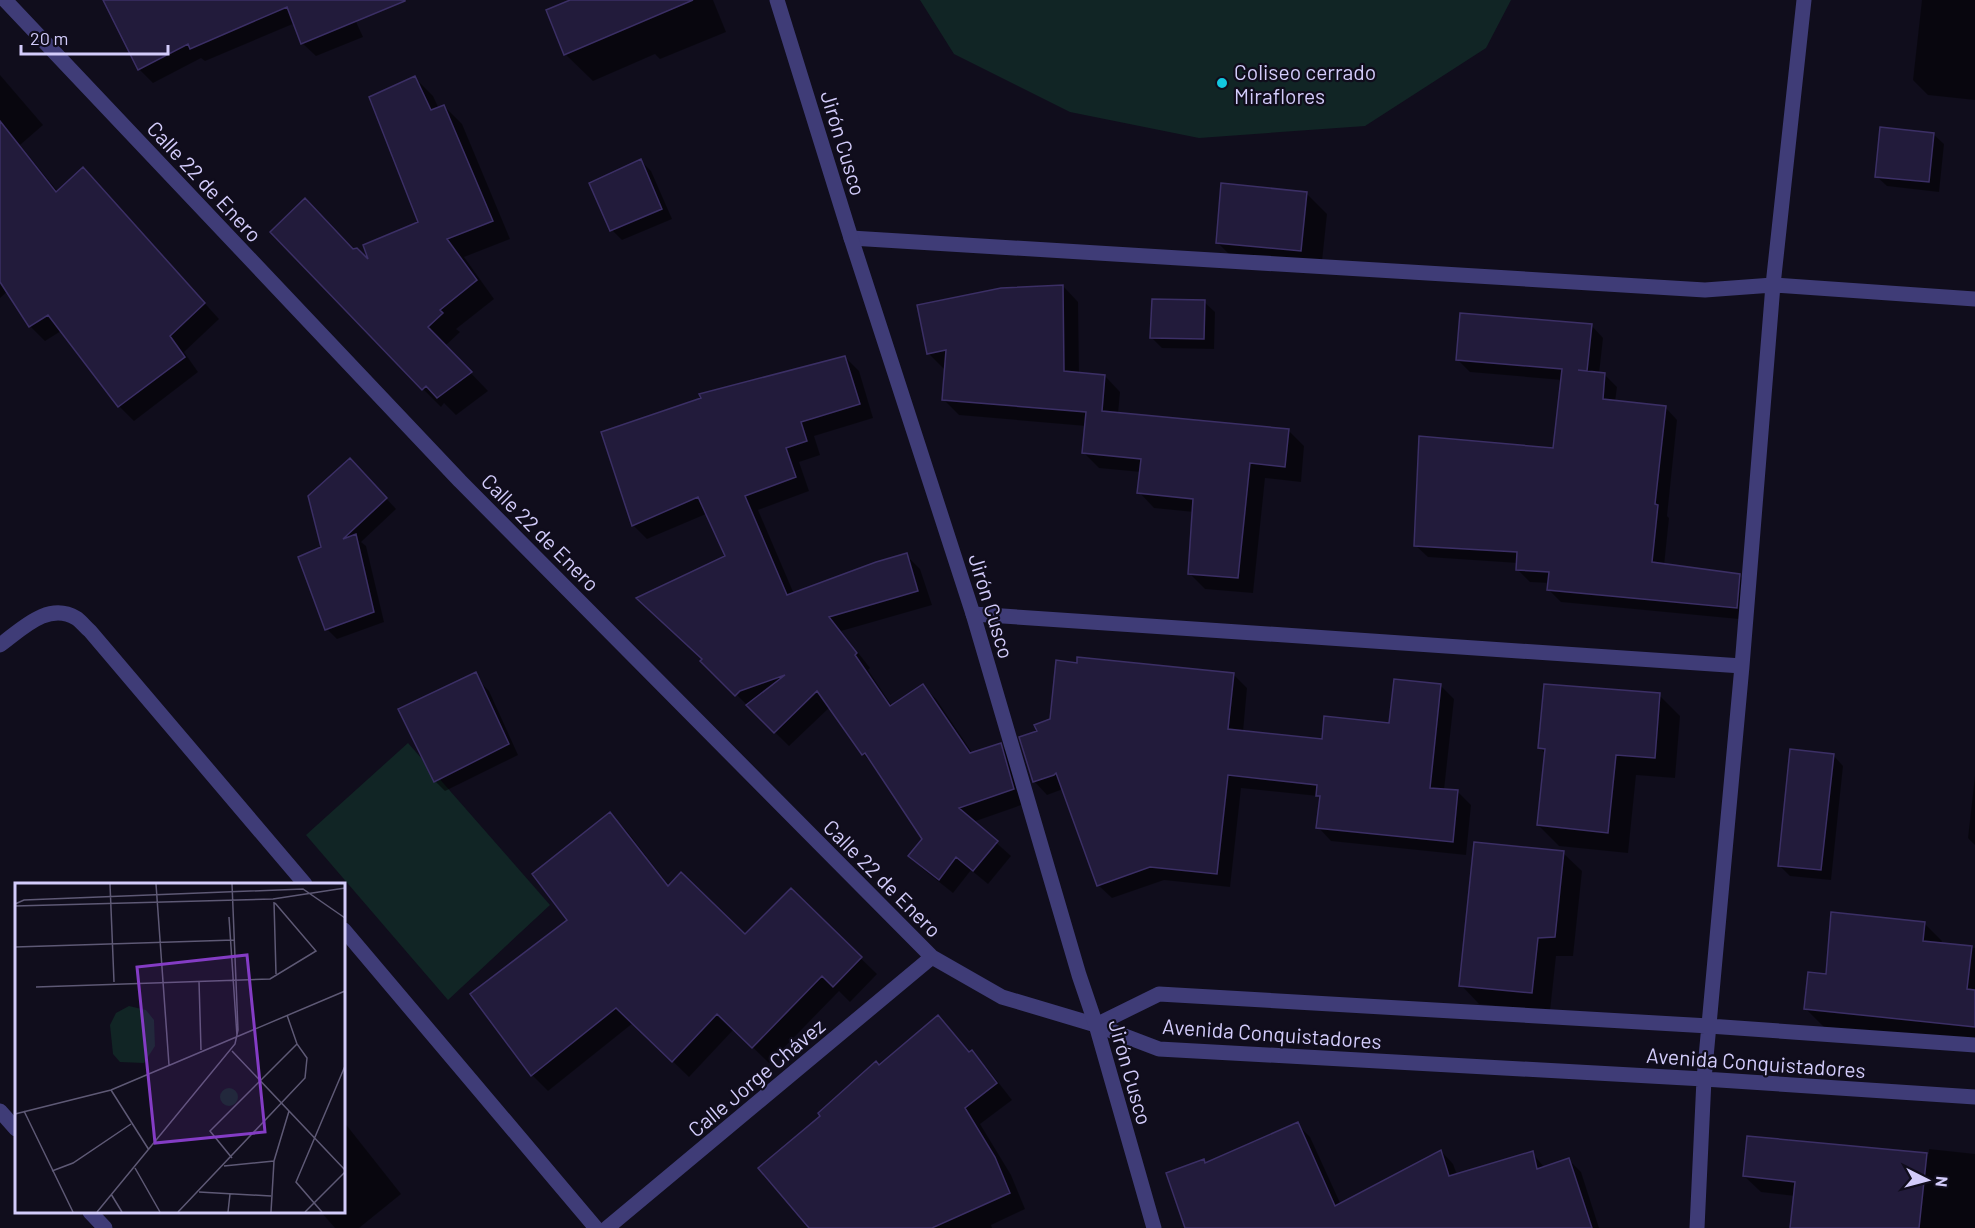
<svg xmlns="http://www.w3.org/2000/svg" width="1975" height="1228" font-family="Barlow,sans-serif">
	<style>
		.green { fill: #112525 }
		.shadow { fill: #0007 }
		.building { fill: #221b3b; stroke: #3b2f65; stroke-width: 1.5 }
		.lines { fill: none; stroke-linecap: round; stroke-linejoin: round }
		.minor { stroke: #3f3c77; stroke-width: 15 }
		.tertiary { stroke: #3f3c77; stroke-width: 15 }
		.poi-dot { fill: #13c7e0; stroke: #100d1c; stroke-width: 2 }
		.labels { text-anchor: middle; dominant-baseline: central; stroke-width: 4.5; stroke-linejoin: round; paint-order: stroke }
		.poi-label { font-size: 21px; fill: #d3ccfb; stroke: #100d1c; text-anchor: start }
		.street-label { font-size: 21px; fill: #d3ccfb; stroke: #100d1c }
		.inset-road { fill: none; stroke: #5e5975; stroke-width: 1.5 }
		.view { fill: #843cc5; fill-opacity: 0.15; stroke: #843cc5; stroke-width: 3 }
		.inset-edge { fill: none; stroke: #d3ccfb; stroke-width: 3 }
	</style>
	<rect width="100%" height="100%" fill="#100d1c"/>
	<path class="green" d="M920,0h591l-25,48 -121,78 -166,12 -129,-26 -116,-58z
		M408,743l142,162 -102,95 -142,-165z"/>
	<path class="shadow" d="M105,0h241l17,37 -47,19 -14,-13 -7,-20 -90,38 -4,-3 -48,25 -14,-14z
		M574,0h139l13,32 -66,27 -5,-5 -62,27 -28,-27z
		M1922,0h53v100l-47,-5 -15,-15z
		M0,75l43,50 -23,20 38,47 39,-8 122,135 -35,33 14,20 -64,49 -15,-15 -58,-75 -16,10 -15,-15 -22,-35 -8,7z
		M415,78l18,18 6,13 5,-3 18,18 48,115 -46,18 30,42 -38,30 4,3 -15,14 43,45 -32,24 -12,-12 -3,4 -18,-18 -70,-138 19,14 48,-42z
		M1933,134l11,10 -5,48 -52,-6 -11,-10z
		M641,161l10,10 21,48 -50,21 -10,-10z
		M1306,193l21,21 -6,57 -83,-8 -21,-21z
		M1063,286l15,16 1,72 26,2 15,16 -2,22 171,17 15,15 -3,36 -36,-4 -12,115 -48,-4 -16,-16 5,-61 -40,-4 -15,-16 2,-20 -42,-4 -16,-16 3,-26 -127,-11 -16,-16 3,-31 -2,1 -16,-16z
		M1204,302l11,10 -1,37 -52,-1 -10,-10z
		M1591,325l12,13 -4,36 6,1 12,12 -2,15 50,5 12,13 -10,96 2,2 -5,48 75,9 12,12 -2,33 -188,-18 -12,-12 1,-7 -20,-1 -13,-13 1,-6 -90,-6 -13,-12 140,-95 7,-70 -92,-8 -12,-12z
		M845,357l14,14 14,47 -59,18 6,19 -21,7 10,29 -51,19 36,84 112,-39 14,14 12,36 -91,26 29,37 -2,2 24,36 30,-21 14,14 37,55 27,-9 14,14 13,44 -54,19 38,34 -23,28 -17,-14 -18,23 -29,-23 -14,-14 14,-17 -47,-71 -14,-14 -33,-47 -41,39 -87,-85 25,-104 -21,-43 -59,25 -14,-14z
		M360,470l36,39 -35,33 5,4 18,76 -47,17 -10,-10 -4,-81z
		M1234,675l13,13 -4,44 80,9 68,-16 49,-40 14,14 -10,91 13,1 14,14 -5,50 -135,-14 -13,-14 3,-28 -3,-3 -77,-8 -11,99 -66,-7 -52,18 -14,-13 -35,-96 -16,6 -13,-14z
		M478,680l11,11 29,64 -73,36 -10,-10z
		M1659,695l21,21 -5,62 -39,-3 -8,78 -69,-7 -21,-21 8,-71 -6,-6z
		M1833,755l10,11 -12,114 -41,-4 -11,-11z
		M1975,776v69l-7,-7z
		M610,814l16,16 44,57 75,50 46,-46 86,83 -27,28 -11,-11 -70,72 -35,-34 -45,48 -56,-54 -85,68 -16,-16 -60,-81 97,-73z
		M1563,853l19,18 -9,85h-17l-6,55 -71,-7 -18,-19z
		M1924,923l18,18 -1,3 34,4v93l-151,-14 -18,-18z
		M938,1017l33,36 16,15 25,32 -32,24 31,51 14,34 -34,16 1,3h-181l68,-162z
		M344,1122l57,72 -42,34h-24l-14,-16h23z
		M1297,1124l13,13 31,68 100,-54 12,13 4,11 75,-22 13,15 24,-8 12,12 18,56h-413l17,-67 3,3z
		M1748,1138l181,16v-5l46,5v74h-183l3,-32 -34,-4 -17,-16z"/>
	<path class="building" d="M103,0h302v1l-104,43 -14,-37 -97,42 -2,-5 -50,26z
		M570,0h123l-129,55 -18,-45z
		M415,76l16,34 13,-5 49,116 -46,18 30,41 -37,30 3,3 -15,14 44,45 -35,26 -11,-12 -4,4 -152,-158 35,-34 48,51 4,-1 11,11 -5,-14 55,-23 -49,-125z
		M0,121l56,71 27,-25 122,136 -35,33 15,21 -67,50 -70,-92 -19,12 -29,-45z
		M1880,127l54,6 -5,49 -54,-5z
		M641,159l21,50 -52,22 -21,-48z
		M1221,183l86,9 -6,59 -85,-8z
		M1063,285l1,86 41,4 -3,36 187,18 -4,38 -35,-4 -12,115 -50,-4 5,-75 -56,-6 4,-34 -59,-6 4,-41 -144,-12 4,-50 -19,4 -10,-49 84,-17z
		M1152,299l53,1 -1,39 -54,-1z
		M1460,313l132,11 -5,47 -9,-1 27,3 -2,26 63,7 -11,98 3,1 -6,57 88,12 -3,34 -190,-18 2,-18 -33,-2 1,-18 -103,-6 5,-110 134,12 9,-79 -106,-9z
		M845,356l15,48 -59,18 6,19 -21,7 10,29 -51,19 42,99 89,-33 31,-9 11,38 -89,26 28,36 -2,2 35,51 33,-22 47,69 31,-10 13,46 -55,19 39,33 -25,30 -17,-14 -17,23 -31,-24 14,-17 -57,-86 -3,2 -45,-64 -43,42 -28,-28 39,-30 -45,16 -5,5 -35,-35 2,-2 -66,-61 89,-42 -27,-59 -66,29 -31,-94 100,-34 -2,-4z
		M350,458l37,40 -44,41 13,-5 18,78 -49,18 -27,-73 23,-10 -13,-51z
		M1077,657l157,16 -6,56 94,10 2,-23 65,7 5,-44 47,5 -11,104 28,2 -5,52 -137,-14 4,-32h-4l1,-11 -89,-10 -11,99 -67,-7 -53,19 -41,-113 -2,2 -21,7 -14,-45 18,-6 -3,-6 16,-6 6,-59 21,3z
		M476,672l33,72 -75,38 -36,-73z
		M1544,684l116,9 -5,65 -39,-3 -8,78 -71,-8 8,-76 -7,-1z
		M1790,749l44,5 -13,116 -43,-4z
		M610,812l58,74 13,-14 64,62 46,-46 71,69 -29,30 -11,-11 -70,72 -35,-34 -45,48 -56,-54 -85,68 -61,-82 97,-74 -35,-46z
		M1474,842l90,9 -9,86 -17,1 -6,55 -73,-7z
		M1831,912l94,10 -2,19 49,5 -5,43 8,1v37l-171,-18 4,-37 18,2z
		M938,1015l31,37 3,-2 25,33 -32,25 30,49 15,36 -78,35h-123l-51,-60 62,-52 -2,-3 58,-52 3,4z
		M1298,1122l37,84 106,-56 8,26 84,-25 4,18 32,-11 23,70h-407l-19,-55 38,-14 1,4z
		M1747,1136l180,17 -8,75h-129l5,-46 -52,-6z"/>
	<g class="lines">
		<path class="minor" d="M5,0l455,481 472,476 70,40 94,28 63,24 545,30 271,18
			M851,238l854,52 68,-5 202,14
			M973,614l769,52
			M0,645c21,-15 48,-44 76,-27 5,3 9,9 14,13l215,253
			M344,930l252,298
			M1096,1025l63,-31 550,32 266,19
			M0,1111l16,18
			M90,1212l15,16
			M607,1228l325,-271
			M1697,1228l7,-149 38,-413 31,-381 31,-285"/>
		<path class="tertiary" d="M777,0l74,238 122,376 106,361 17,50 58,203"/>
	</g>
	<circle class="poi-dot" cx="1222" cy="83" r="6"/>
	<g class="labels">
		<g class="poi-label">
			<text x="1234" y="71">Coliseo cerrado<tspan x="1234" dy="24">Miraflores</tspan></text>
		</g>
		<g class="street-label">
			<text transform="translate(844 143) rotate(73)">Jirón Cusco</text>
			<text transform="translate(205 181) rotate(47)">Calle 22 de Enero</text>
			<text transform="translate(541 532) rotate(45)">Calle 22 de Enero</text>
			<text transform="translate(992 606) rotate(73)">Jirón Cusco</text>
			<text transform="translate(883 878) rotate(45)">Calle 22 de Enero</text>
			<text transform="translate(1272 1033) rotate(4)">Avenida Conquistadores</text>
			<text transform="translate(1756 1062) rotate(4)">Avenida Conquistadores</text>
			<text transform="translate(1131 1072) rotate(74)">Jirón Cusco</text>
			<text transform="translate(756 1077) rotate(-40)">Calle Jorge Chávez</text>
		</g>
	</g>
	<g transform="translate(15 883)">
		<rect width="330" height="330" fill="#100d1c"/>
		<path d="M114,123l17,4 8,10 1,26 -11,17 -24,-1 -7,-8 -3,-29 6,-12zM205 214a9 9 0 1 1 18 0a9 9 0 1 1-18 0Z" fill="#112525"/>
		<path class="inset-road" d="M95,1l4,98M141,1l13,181M259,19l2,72M0,21l9,-4 279,-11 42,29M0,23l258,-7 72,-11M214,34l8,119M0,64l219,-7M184,98l2,69M21,104l234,-8 46,-28 -41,-48M217,168l113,119M96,207l38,60M9,228l49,101M0,231l96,-24 234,-99M217,275l-22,-27 87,-87M209,283l50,-5M120,285l25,44M37,288l21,-8 58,-39M184,309l72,4M96,311l11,18M82,329l138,-168 3,-14 -6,-146M163,329l127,-134 2,-20 -10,-14 -10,-29M213,329l2,-18M256,329l3,-51 15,-50M290,329l40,-40M307,329l-26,-30 49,-116"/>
		<path class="view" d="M232,72l18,177 -110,11 -18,-176z"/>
		<rect width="330" height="330" class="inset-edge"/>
	</g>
	<g transform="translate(1927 1180) rotate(96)" stroke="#100d1c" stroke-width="4.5" paint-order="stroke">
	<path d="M0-4.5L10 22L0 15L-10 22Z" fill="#d3ccfb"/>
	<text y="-9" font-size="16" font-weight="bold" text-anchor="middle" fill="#d3ccfb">N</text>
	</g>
	<path d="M21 45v9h147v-9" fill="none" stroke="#d3ccfb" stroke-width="3"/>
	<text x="30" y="45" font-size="18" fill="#d3ccfb" stroke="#100d1c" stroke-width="4.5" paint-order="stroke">20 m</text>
</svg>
